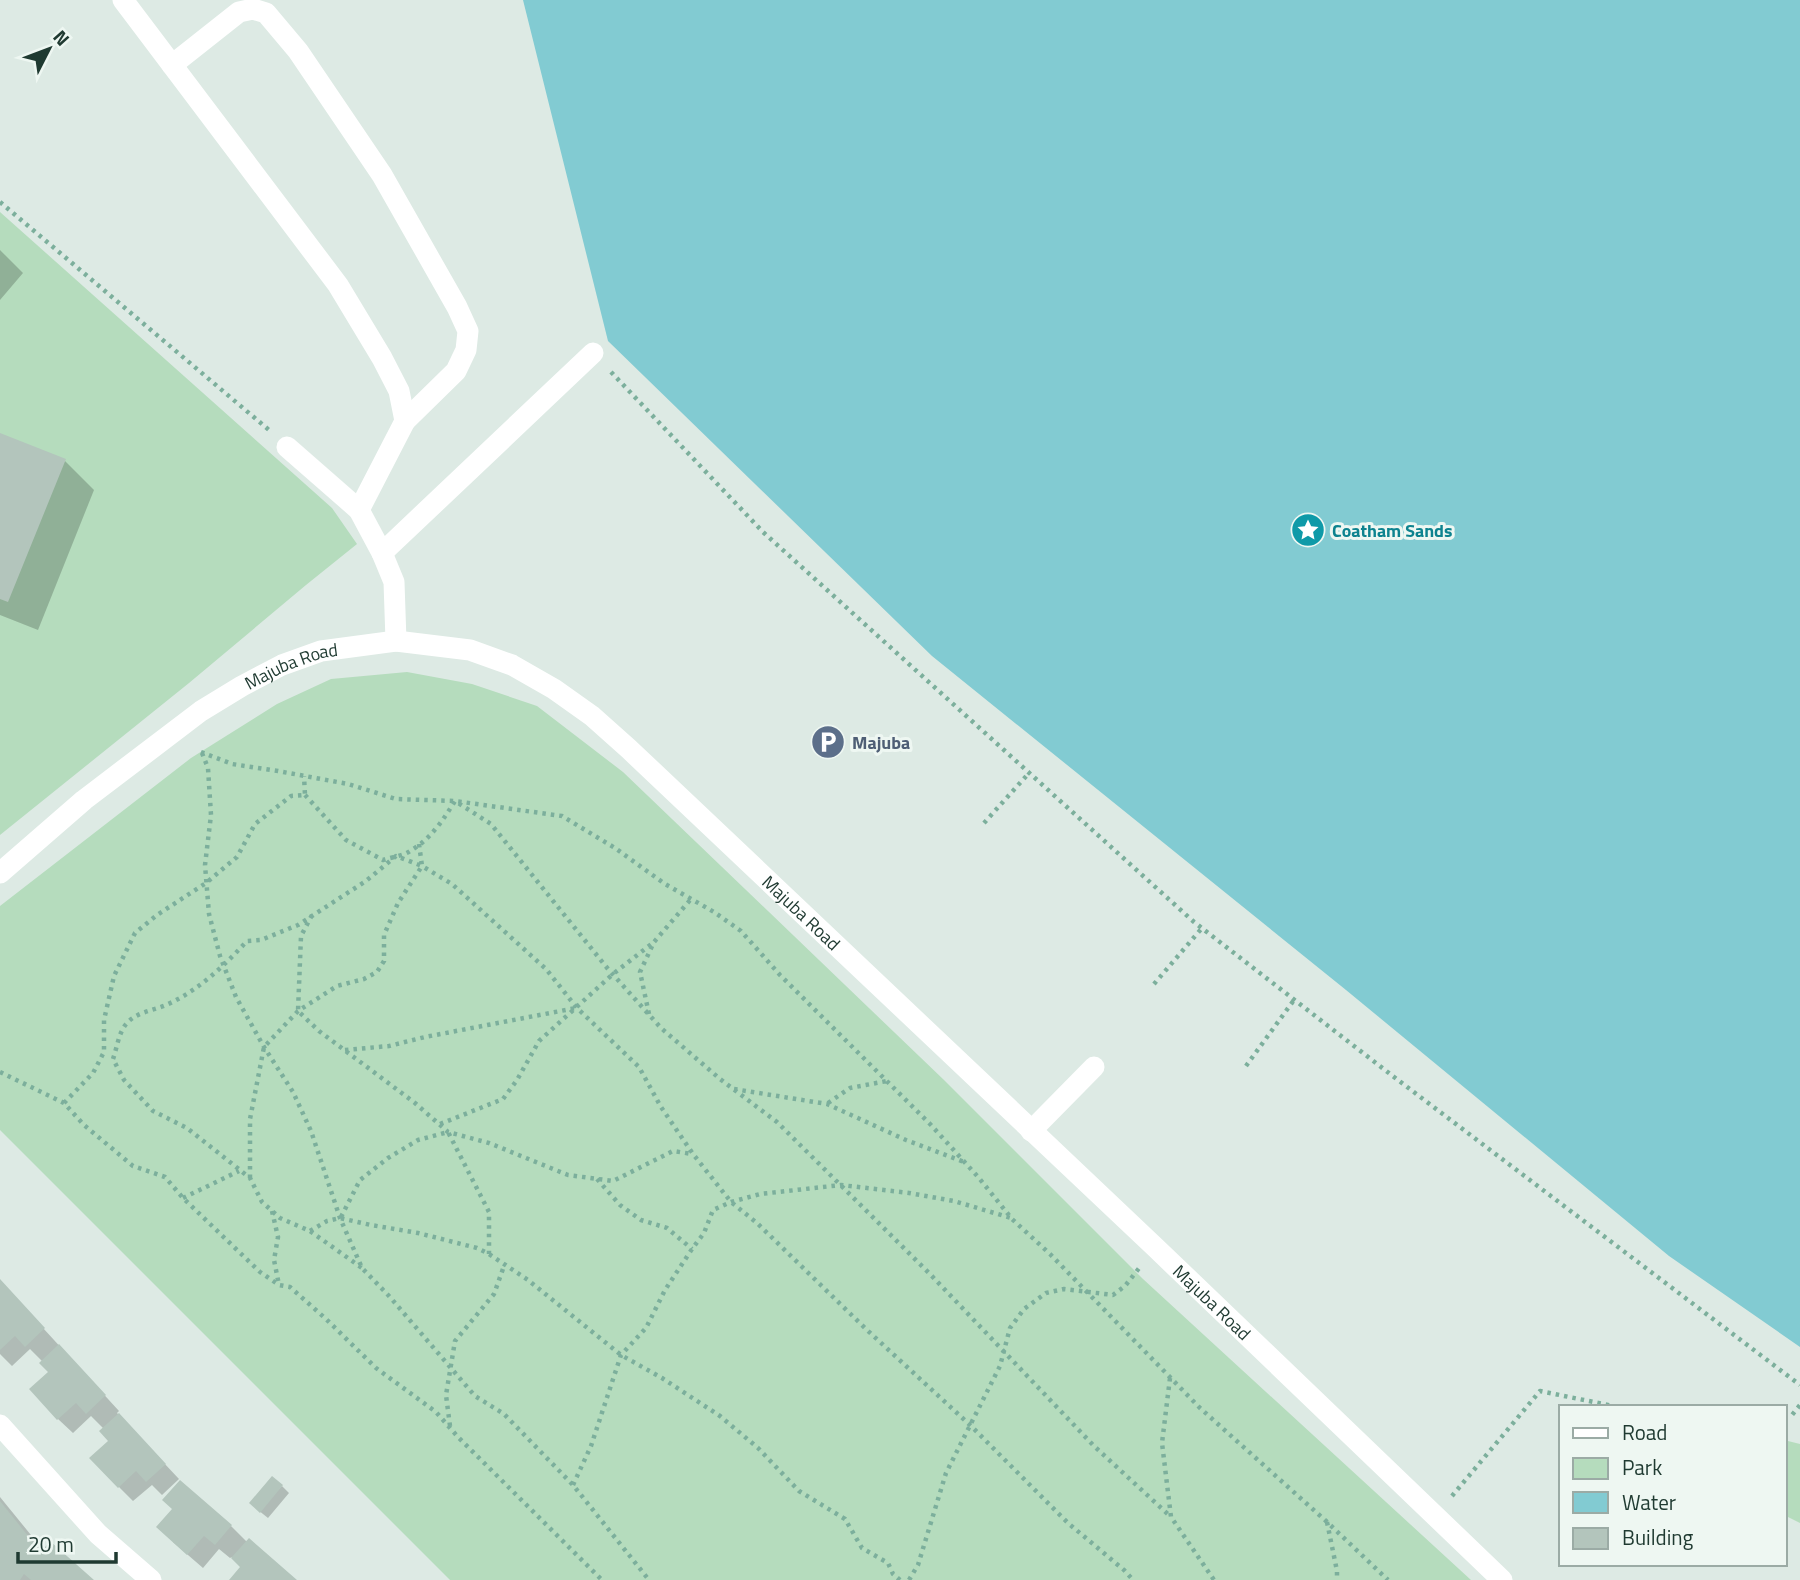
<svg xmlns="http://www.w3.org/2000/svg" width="1800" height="1580" font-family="'Titillium Web',sans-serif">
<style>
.green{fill:#b5dcbd}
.water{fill:#82cbd2}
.shadow{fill:#0003}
.building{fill:#b3c5bc}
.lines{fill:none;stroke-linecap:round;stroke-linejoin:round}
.path{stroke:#7caf9c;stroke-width:4.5;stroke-dasharray:3.5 5;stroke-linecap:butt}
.minor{stroke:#fff;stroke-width:21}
.labels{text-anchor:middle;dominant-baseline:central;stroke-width:6;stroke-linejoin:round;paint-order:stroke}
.culture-label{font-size:18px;font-weight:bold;fill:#0d838f;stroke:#eef7f2;text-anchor:start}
.street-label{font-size:18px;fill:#1f3a31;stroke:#eef7f2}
.service-label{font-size:18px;font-weight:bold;fill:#4e5e75;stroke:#eef7f2;text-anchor:start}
</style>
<rect width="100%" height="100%" fill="#ddeae4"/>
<path class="green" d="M0 212 332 508 357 544 306 585 189 683 0 835Z
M407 672 472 684 537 706 623 772 944 1080 1143 1279 1471 1580H450L0 1130V906L191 758 277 704 331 679Z
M1784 1440 1800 1444V1523L1784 1515Z"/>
<path class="water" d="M523 0H1800V1347L1669 1256 1346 990 932 656 608 341Z"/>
<path class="shadow" d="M0 250 23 273 0 300Z
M0 434 65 461 94 490 38 630 0 615Z
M0 1281 119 1411 117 1413 179 1479 162 1495 152 1485 133 1501 119 1487 110 1441 104 1429 91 1416 73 1433 58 1419 50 1372 43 1362 30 1349 12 1366 0 1354Z
M282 1486 289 1493 268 1518 258 1510Z
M0 1497 44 1551 92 1580H0Z
M231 1526 247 1542 294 1580H231L242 1567 232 1557 230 1558 219 1549 203 1568 173 1542Z"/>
<path class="building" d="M0 433 66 459 8 602 0 599Z
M0 1279 45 1328 25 1347 15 1336 0 1350Z
M59 1344 106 1395 86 1414 76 1403 57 1420 29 1389 48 1372 39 1363Z
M119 1413 166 1464 146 1482 136 1471 118 1488 89 1458 108 1441 99 1431Z
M272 1476 283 1485 260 1513 249 1503Z
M180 1480 232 1525 215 1545 204 1536 187 1555 156 1527 172 1509 162 1500Z
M0 1501 41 1552 50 1541 94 1580H31L24 1574 20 1580H0Z
M249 1538 297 1580H229L240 1567 231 1558Z"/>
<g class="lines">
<path class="path" d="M0 202 269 430
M611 372 763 532 1194 922 1394 1077 1800 1385
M201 752 232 764 278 771 348 784 396 799 455 801 562 816 615 848 665 884 714 912 741 931 780 975 931 1125 979 1178 1012 1219 1050 1254 1200 1408 1326 1521 1388 1580
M202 753 208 768 211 815 205 865 209 914 220 956 236 997 264 1047 293 1092 311 1131 340 1218 362 1268 389 1296 475 1396 504 1414 573 1485 649 1580
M305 795 346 840 383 860C392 857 403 856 410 851 431 839 443 820 455 801L491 824 608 969 661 1028 720 1079 777 1122 929 1273 1094 1446 1171 1517
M984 823 1029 773
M419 844 422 866 452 884 546 969 577 1008 639 1067 661 1107 693 1154 731 1202 757 1223 867 1330 970 1425 1068 1523 1124 1570 1133 1580
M312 915 301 936 298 1011 319 1031 415 1103 448 1132 489 1143 568 1175 613 1181 673 1151 692 1154
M1154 984 1202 928
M649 1014 640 972 654 942 691 899
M345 1050 389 1046 425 1037 576 1008
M1246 1066 1294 1000
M0 1072 64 1103 84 1125 133 1166 165 1177 183 1198 260 1272 279 1285 290 1287 326 1319 376 1368 436 1412 458 1437 602 1580
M734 1089 827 1104 906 1140 964 1162
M64 1103 93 1073 104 1052V1020L114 976 135 933 157 915 206 883 237 857 255 824 291 796 305 795 304 776
M828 1103 850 1088 887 1081
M440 1124 503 1099 517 1080 539 1041 613 974 654 942
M250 1178V1119L264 1047 298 1011 337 986 364 979 377 972 384 961V935L398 903 422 866 396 856 366 881 298 925 261 940 247 941C224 966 198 991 166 1005 152 1011 137 1012 127 1023 119 1031 117 1048 113 1059L124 1080 153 1111 187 1128 250 1178 262 1202 280 1218 310 1231 362 1268
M597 1179 620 1205 641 1220 667 1228 692 1249
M183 1198 239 1171
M272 1211 278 1237 274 1260 279 1285
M341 1217 360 1180 388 1158 418 1140 448 1132 489 1212V1254
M310 1231 327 1221 340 1218 371 1225 418 1233 477 1248 489 1254 528 1280 621 1355 662 1378 720 1416 758 1448 799 1491 845 1519 862 1548 888 1563 893 1574 900 1580
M1170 1378 1162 1443 1171 1517 1214 1580
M1784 1415H1792L1800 1405
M450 1426 446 1395 455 1341 494 1294 504 1266
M573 1485 591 1446 621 1355 646 1328 665 1290 692 1249 704 1233 713 1210 731 1202 760 1194 841 1185 909 1193 954 1201 1011 1218
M1452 1496 1540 1391 1618 1407
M1327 1522 1337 1571V1580
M909 1580 918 1565 946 1473 1000 1366 1010 1328 1024 1309 1046 1293 1064 1289 1113 1295 1125 1286 1140 1267"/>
<g class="minor">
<path d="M123 0 338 285 382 358 399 391 405 421 359 510"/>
<path d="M172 65 239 12 253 9 266 13 298 51 382 175 457 307 468 331 466 350 456 371 405 421"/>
<path d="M287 447 359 510 382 553 394 582 396 641"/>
<path d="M382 553 593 353"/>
<path id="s1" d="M0 873 84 800 201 711 242 686 282 665 321 651 396 641 470 650 512 665 554 689 592 716 629 749 1156 1248 1502 1580"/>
<path d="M1031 1131 1094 1067"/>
<path d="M0 1425 98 1534 151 1580"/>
</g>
</g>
<defs>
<g id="sight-disc" transform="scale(1.75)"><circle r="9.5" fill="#0f9aa8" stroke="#eef7f2"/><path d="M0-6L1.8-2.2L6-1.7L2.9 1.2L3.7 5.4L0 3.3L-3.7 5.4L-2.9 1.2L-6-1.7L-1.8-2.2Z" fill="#fff"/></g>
<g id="parking-disc" transform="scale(1.75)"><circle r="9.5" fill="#5c6f8a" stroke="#eef7f2"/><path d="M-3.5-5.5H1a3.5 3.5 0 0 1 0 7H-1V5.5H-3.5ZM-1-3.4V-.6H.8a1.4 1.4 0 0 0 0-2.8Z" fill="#fff"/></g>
</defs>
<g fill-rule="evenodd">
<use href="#sight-disc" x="1308" y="530"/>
<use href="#parking-disc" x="828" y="742"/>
</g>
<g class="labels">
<g class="culture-label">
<text x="1332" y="530">Coatham Sands</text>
</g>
<g class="street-label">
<text stroke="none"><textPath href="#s1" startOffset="360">Majuba Road</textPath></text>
<text stroke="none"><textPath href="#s1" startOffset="970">Majuba Road</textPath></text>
<text stroke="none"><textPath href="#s1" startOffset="1536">Majuba Road</textPath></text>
</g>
<g class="service-label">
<text x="852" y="742">Majuba</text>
</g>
</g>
<rect x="1559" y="1405" width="228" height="161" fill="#eef7f2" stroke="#9baba5" stroke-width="2"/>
<rect x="1573" y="1428" width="35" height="10" fill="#ffffff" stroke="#9baba5" stroke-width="2"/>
<text x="1622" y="1440" font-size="21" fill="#1f3a31">Road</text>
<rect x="1573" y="1458" width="35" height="21" fill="#b5dcbd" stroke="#9baba5" stroke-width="2"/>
<text x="1622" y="1475" font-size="21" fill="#1f3a31">Park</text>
<rect x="1573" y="1492" width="35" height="21" fill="#82cbd2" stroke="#9baba5" stroke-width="2"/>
<text x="1622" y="1510" font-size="21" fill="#1f3a31">Water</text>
<rect x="1573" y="1528" width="35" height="21" fill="#b3c5bc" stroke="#9baba5" stroke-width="2"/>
<text x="1622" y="1545" font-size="21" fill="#1f3a31">Building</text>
<g transform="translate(49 49) rotate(48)" stroke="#eef7f2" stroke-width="5" paint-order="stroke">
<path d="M0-5L12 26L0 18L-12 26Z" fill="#1f3a31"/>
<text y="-10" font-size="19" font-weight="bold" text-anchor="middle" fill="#1f3a31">N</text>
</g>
<path d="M18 1552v10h98v-10" fill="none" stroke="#1f3a31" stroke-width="3.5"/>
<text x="28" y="1552" font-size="21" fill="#1f3a31" stroke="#eef7f2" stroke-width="5" paint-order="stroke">20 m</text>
</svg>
